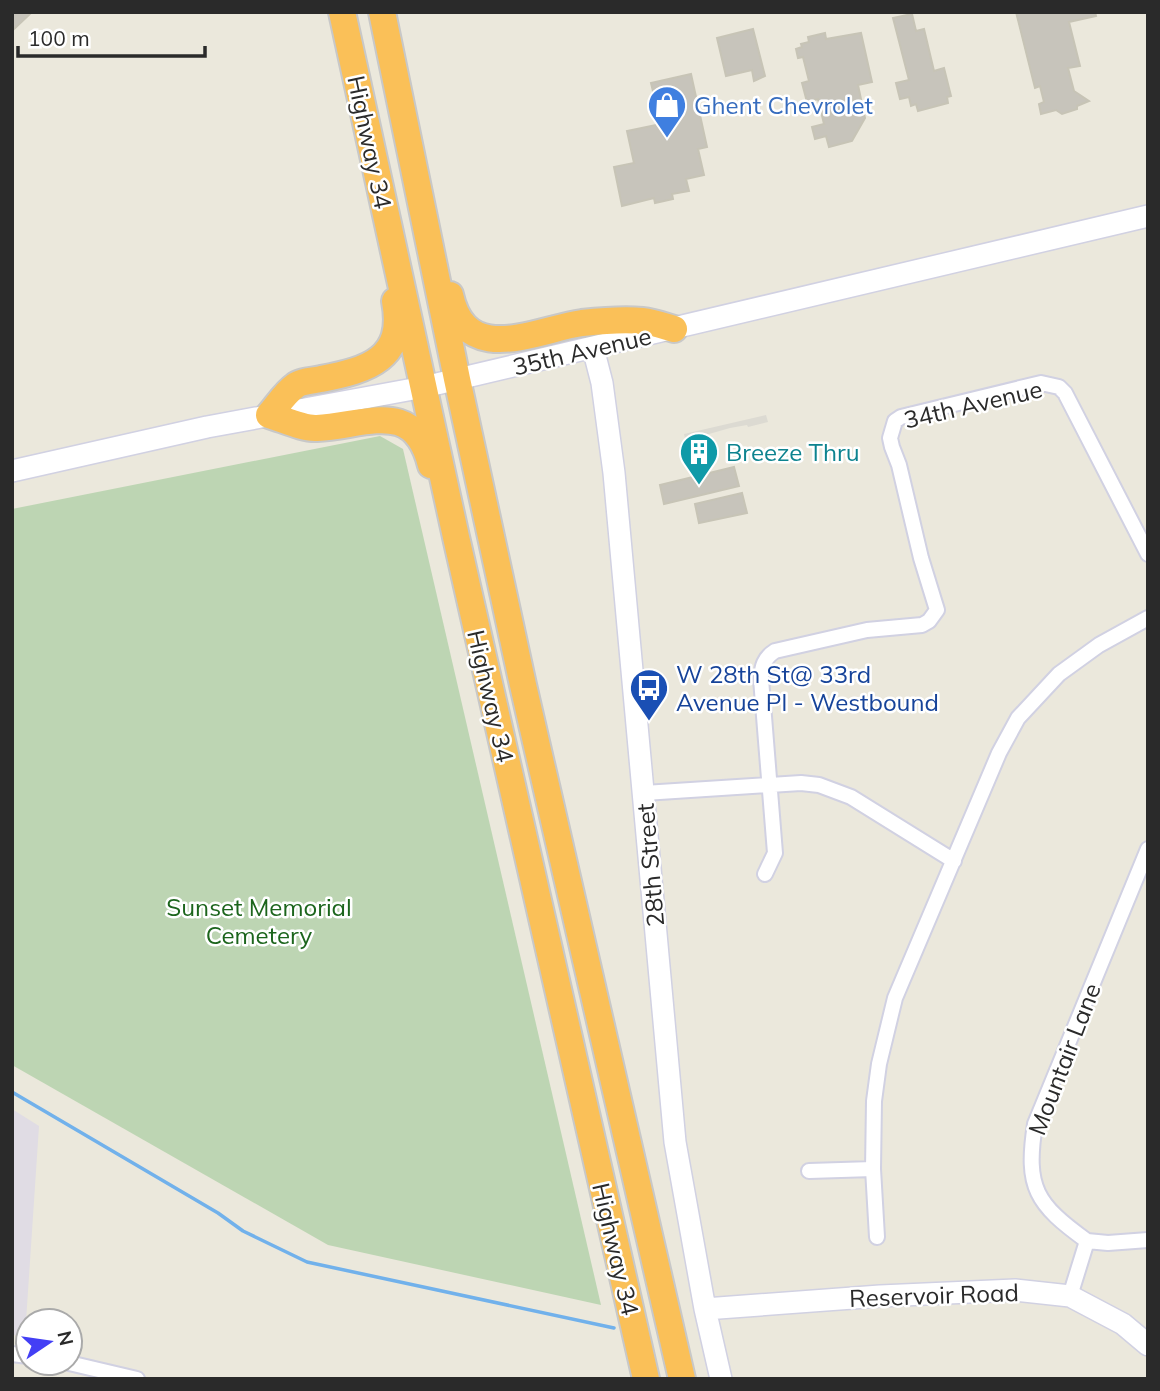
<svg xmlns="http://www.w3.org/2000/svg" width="1160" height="1391" font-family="Mulish,sans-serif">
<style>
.industrial{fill:#e0dce4}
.cemetery{fill:#bdd5b3}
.plaza{fill:#dcdad2}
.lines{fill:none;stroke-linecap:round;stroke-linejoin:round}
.stream{stroke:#71b1eb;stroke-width:3.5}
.building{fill:#c7c4bb;stroke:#c7c4b6;stroke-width:2}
.street-casing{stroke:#d1d1e2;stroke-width:18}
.secondary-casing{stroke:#d1d1e2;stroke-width:24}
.highway-casing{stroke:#c8c8c8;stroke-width:30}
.street{stroke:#fff;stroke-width:14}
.secondary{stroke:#fff;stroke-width:21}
.highway{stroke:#fac058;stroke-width:26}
.labels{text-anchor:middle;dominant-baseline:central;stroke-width:5;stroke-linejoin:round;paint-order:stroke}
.shop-label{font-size:24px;fill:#366cbe;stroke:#fff;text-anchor:start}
.street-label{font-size:24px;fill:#2a2a2a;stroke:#fff}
.culture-label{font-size:24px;fill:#0d838f;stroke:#fff;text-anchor:start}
.transit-label{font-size:24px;fill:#164399;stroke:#fff;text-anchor:start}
.park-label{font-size:24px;fill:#1c651c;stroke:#fff}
</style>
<rect width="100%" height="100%" fill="#ebe8dc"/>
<path class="industrial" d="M12 1109 39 1126 25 1336 12 1335Z"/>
<path class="cemetery" d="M380 436 403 449 601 1305 328 1245 12 1065V509Z"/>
<path class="plaza" d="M766 415 768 422 748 427 747 425 730 428 695 438V440L690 441 696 464 691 465 684 434Z"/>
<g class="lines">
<path class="stream" d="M12 1092 218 1213 243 1231 307 1262 614 1328"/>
</g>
<path class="building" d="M12 12H32L12 31Z
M1016 12H1095L1096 16 1069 22 1080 66 1068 68 1074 91 1089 101 1077 106V109L1062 114 1056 110 1041 114 1039 104 1044 102 1040 86 1035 88Z
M912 14 916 31 924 29 934 71 944 68 951 96 947 97 948 103 918 111 916 104 911 106 909 97 900 99 896 83 909 80 893 18Z
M753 29 765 76 754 81 752 70 726 76 717 38Z
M825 33 826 39 861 33 872 82 858 85 865 118 852 141 829 147 826 136 815 139 812 127 824 124 818 99 807 102 802 83 809 81 803 57 798 58 796 49 802 47 801 44 809 42 808 37Z
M691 74 707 147 698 149 704 175 686 179 689 191 672 194 673 199 655 203 654 198 622 206 614 167 634 163 627 131 661 124 651 83Z
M734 467 739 486 664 504 660 485Z
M742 493 747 513 699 523 695 504Z"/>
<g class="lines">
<g class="street-casing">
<path id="street" d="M644 793 801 783 819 785 851 797 954 861
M765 874 775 853 761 679C762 666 764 658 775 651L867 630 922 625 929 621 937 610 921 558 899 465 892 447 890 438 895 421 901 417 1041 383 1059 387 1065 393 1148 554
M809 1171 873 1169
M877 1237 873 1169 874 1101 879 1064 895 998 999 753 1018 718 1059 674 1099 645 1148 618
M1087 1241 1108 1243 1148 1240
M1070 1296 1087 1241C1036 1204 1025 1188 1035 1124L1148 849
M12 1354 28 1356
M69 1363 137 1379"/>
</g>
<g class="secondary-casing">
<path id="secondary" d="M593 348 602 383 614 473 675 1142 705 1309 721 1379
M12 471 207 427 424 387 1148 216
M705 1309 880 1296 1015 1290 1070 1296 1123 1324 1148 1345"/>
</g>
<g class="highway-casing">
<path id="highway" d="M342 12 456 537 646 1379
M382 12 457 379 523 685 682 1379
M450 295C466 368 535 330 582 323 601 321 624 319 642 321 653 322 664 326 674 329
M395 301C406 359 368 370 321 379 313 381 301 381 295 386 285 393 277 406 269 415 283 419 303 429 317 428 365 426 414 397 431 465"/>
</g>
<use href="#street" class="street"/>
<use href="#secondary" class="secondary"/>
<use href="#highway" class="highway"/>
</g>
<defs>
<g id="shop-pin" transform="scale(2.0125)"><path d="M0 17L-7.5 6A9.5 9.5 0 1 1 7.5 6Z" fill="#3f7fe0" stroke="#fff"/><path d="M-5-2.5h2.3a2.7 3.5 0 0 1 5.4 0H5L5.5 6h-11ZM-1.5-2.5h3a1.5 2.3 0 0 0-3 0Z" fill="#fff"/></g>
<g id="building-pin" transform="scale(2.0125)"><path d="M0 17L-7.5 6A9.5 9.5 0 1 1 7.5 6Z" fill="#0f9aa8" stroke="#fff"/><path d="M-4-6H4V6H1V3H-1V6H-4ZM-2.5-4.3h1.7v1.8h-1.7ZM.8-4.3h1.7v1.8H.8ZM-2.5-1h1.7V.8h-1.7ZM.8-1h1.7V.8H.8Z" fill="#fff"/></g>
<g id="bus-pin" transform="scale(2.0125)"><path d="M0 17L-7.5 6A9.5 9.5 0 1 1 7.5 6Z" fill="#1a4fb4" stroke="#fff"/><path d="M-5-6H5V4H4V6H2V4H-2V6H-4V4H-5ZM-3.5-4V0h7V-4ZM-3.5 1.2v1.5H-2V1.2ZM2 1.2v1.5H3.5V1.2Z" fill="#fff"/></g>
</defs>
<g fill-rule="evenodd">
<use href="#shop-pin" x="667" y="105"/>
<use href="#building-pin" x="699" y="452"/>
<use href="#bus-pin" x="649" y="688"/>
</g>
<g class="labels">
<g class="shop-label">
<text x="694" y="105">Ghent Chevrolet</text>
</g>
<g class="street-label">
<text transform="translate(370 142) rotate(78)">Highway 34</text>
<text transform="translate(582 351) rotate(-13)">35th Avenue</text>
<text transform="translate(973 404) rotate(-13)">34th Avenue</text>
<text transform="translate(491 696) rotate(77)">Highway 34</text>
<text transform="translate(650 865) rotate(-95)">28th Street</text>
<text transform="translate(1064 1059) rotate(-69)">Mountair Lane</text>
<text transform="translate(616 1249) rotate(77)">Highway 34</text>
<text transform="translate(934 1295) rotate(-2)">Reservoir Road</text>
</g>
<g class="culture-label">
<text x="726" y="452">Breeze Thru</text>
</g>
<g class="transit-label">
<text x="676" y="674">W 28th St@ 33rd<tspan x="676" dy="28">Avenue Pl - Westbound</tspan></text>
</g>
<g class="park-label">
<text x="259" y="907">Sunset Memorial<tspan x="259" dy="28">Cemetery</tspan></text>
</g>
</g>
<rect width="1160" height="1391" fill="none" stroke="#2a2a2a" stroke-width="28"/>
<g transform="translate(49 1342) rotate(77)"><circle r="33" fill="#ffffff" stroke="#aaaaaa" stroke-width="2"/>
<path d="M0-5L12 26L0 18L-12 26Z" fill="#433ff5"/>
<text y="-10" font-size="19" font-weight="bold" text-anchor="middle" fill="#2a2a2a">N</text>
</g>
<path d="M18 46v10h187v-10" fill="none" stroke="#2a2a2a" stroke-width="3.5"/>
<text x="28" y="46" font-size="21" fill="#2a2a2a" stroke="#ffffff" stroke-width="5" paint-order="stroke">100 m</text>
</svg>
